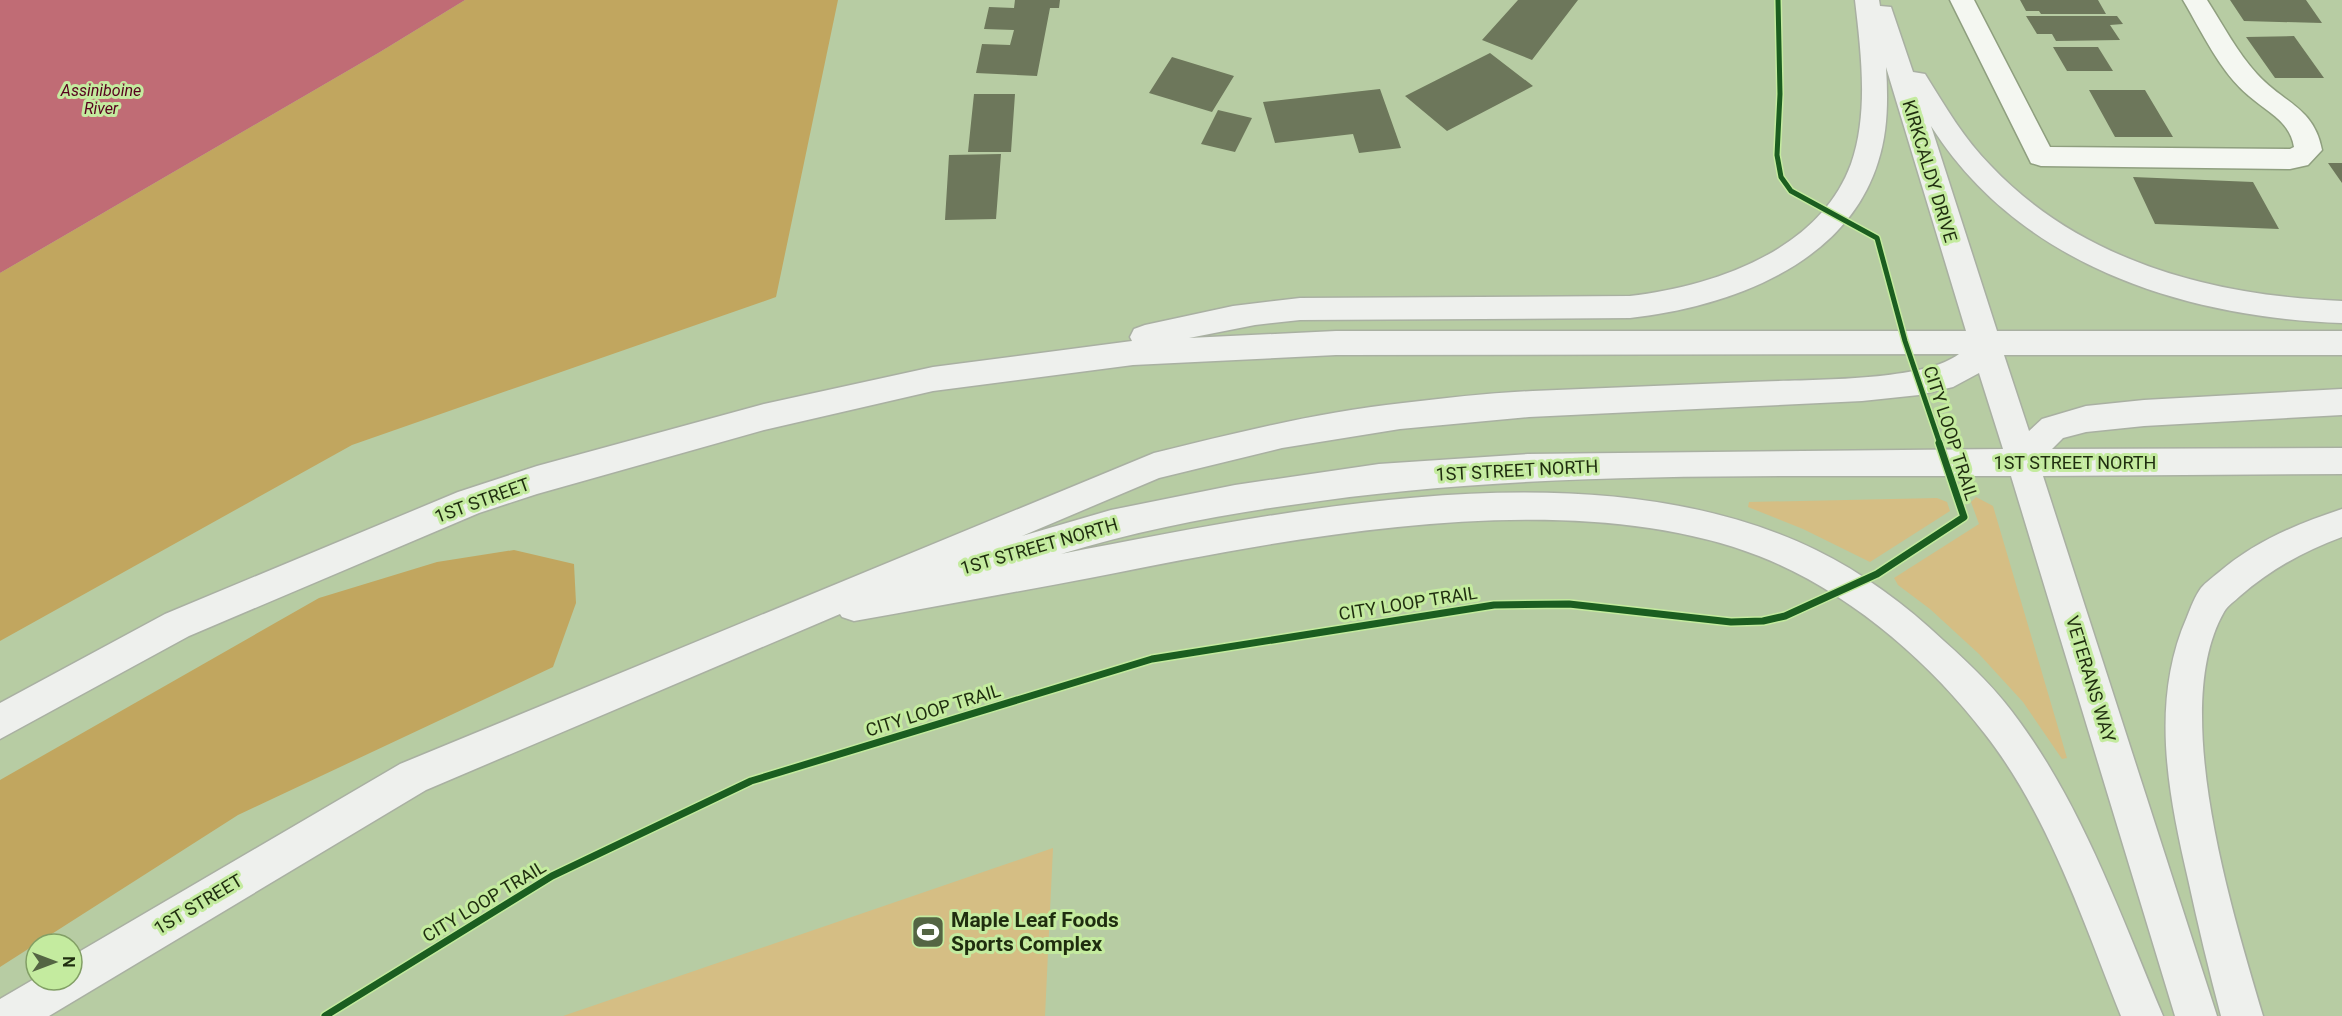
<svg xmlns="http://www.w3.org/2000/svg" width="2342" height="1016" font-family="Roboto,sans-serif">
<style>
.green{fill:#d5be84}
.forest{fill:#c1a65f}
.water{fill:#c06c75}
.building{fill:#6d775b}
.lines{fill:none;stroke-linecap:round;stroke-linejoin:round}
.minor-casing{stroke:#8f9f7f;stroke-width:3}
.major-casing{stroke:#a9b0a2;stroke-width:3}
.minor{fill:#f4f7f1;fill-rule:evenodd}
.major{fill:#eef0ed;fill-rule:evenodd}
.cycleway-far1-casing{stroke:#c4eb9f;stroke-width:8}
.cycleway-casing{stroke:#c4eb9f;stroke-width:10}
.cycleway-far1{stroke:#1b5e20;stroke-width:5}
.cycleway{stroke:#1b5e20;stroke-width:7}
.labels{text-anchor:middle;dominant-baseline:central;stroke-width:6;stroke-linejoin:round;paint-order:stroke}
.far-water-label{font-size:16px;font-style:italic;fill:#56001d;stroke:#c4eb9f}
.street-label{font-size:18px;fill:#1f2d0f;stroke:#c4eb9f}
.near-poi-label{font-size:21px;font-weight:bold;fill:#1f2d0f;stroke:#c4eb9f;text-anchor:start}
</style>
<rect width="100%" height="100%" fill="#b7cca3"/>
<path class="green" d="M1976 497 1993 506 2067 758 2062 759 2023 702 1979 654 1930 609 1898 585 1894 578 1979 524 1971 502Z
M1937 498 1947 502 1950 511 1870 562 1803 529 1748 507 1749 502Z
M1053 848 1045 1016H563Z"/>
<path class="forest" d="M465 0H838L776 297 352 445 0 641V273L380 52Z
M514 550 574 564 576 603 553 667 238 815 0 967V780L319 598 437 562Z"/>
<path class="water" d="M0 0H465L380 52 0 273Z"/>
<path class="building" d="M1015 0H1060L1059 8H1050L1037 76 976 73 982 44 1010 45 1014 30 984 29 989 7 1014 8Z
M1518 0H1578L1532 60 1482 40Z
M2020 0H2098L2106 14H2041L2039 11H2026Z
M2230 0H2306L2322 23 2244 21Z
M2026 16H2117L2123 24 2110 25 2120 40 2056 41 2052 34H2037Z
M2294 36 2324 78H2275L2246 37Z
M2053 47H2098L2113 71H2067Z
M1490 53 1533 86 1447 131 1405 96Z
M1172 57 1234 76 1212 112 1149 93Z
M1380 89 1401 148 1359 153 1353 134 1275 143 1263 102Z
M2089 90H2145L2173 137H2115Z
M974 94H1015L1011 152H968Z
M1218 110 1252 118 1235 152 1201 144Z
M1001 154 996 219 945 220 949 155Z
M2328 163H2342V183Z
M2133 177 2253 182 2279 229 2155 224Z"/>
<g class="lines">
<g class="minor-casing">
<path id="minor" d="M1950 0H1974L2050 147 2290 149 2294 147C2290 121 2267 112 2249 96 2220 72 2202 32 2183 0H2207C2223 25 2237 52 2257 74 2283 103 2314 107 2322 150L2308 165 2290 169 2041 166 2031 163Z"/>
</g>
<g class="major-casing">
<path id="major" d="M1855 0H1879L1880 6 1891 7 1913 72 1925 74C1945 106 1964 139 1991 166 2082 262 2214 296 2342 301V323C2184 317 2020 266 1931 126L1997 331H2342V355H2004L2029 431 2042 419 2086 406 2144 400 2342 389V415L2144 426 2086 432 2063 438 2052 449 2342 448V474L2043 476 2217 1016H2175L2011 476C1771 477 1529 469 1291 505 1213 516 1136 531 1061 554 1291 510 1596 443 1816 550 1863 573 1906 605 1944 641 1971 665 1998 691 2019 721 2083 808 2121 916 2163 1016H2121C2083 921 2049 816 1985 734 1928 660 1848 591 1759 556 1568 482 1291 538 1095 577 1015 592 934 607 854 621L842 617 840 614 426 790 49 1016H0V999L36 978V980H72V956L400 764 1154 453C1236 433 1318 412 1403 403 1446 398 1490 393 1533 391 1606 388 1678 385 1751 382 1801 379 1921 383 1959 354L1336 355 1133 365 933 391 764 430 537 494 479 513 189 636 0 739V703L165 614 458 492 537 466 764 404 933 367 1132 341 1130 337 1134 329 1145 325 1233 306 1300 298 1630 296C1714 286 1819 251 1851 164 1869 113 1861 52 1855 0ZM1886 67 1966 331H1336L1189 338 1255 325 1300 320 1630 318C1727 307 1846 266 1878 162 1888 132 1888 99 1886 67ZM1979 373 2003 449 1528 454 1379 464 1235 485 1111 510 1022 536 1159 478 1282 448 1400 429 1529 417 1862 401 1919 395 1953 387Z
M2342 509V537C2304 551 2271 569 2240 596 2235 601 2228 605 2224 612 2168 709 2233 914 2263 1016H2221C2209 971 2198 925 2188 879 2168 793 2150 701 2187 617 2191 607 2195 596 2201 588 2206 582 2212 578 2218 573 2255 541 2297 524 2342 509Z"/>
</g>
<use href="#minor" class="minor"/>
<use href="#major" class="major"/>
<g class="cycleway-far1-casing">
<path id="cycleway-far1" d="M1778 0 1780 94 1777 155 1781 177 1791 191 1877 238 1905 341 1940 444"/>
</g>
<g class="cycleway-casing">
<path id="cycleway" d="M325 1016 552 876 751 781 1152 659 1494 605 1569 604 1731 622 1763 621 1785 616 1877 574 1964 517 1939 443"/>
</g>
<use href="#cycleway-far1" class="cycleway-far1"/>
<use href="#cycleway" class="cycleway"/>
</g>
<defs>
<g id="stadium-square" transform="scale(1.725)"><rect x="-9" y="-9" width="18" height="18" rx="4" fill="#546543" stroke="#c4eb9f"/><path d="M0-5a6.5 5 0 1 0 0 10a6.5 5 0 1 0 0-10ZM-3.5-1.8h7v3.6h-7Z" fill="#fff"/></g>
</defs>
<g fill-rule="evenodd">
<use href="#stadium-square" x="928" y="932"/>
</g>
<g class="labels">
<g class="far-water-label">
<text x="101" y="90">Assiniboine<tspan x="101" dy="18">River</tspan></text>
</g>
<g class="street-label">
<text transform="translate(1930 171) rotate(73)">KIRKCALDY DRIVE</text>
<text transform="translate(1951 433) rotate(72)">CITY LOOP TRAIL</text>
<text x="2075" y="462">1ST STREET NORTH</text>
<text transform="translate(1517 470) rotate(-3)">1ST STREET NORTH</text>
<text transform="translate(482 500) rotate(-20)">1ST STREET</text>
<text transform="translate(1039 546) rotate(-16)">1ST STREET NORTH</text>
<text transform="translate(1408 603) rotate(-9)">CITY LOOP TRAIL</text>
<text transform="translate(2091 679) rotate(73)">VETERANS WAY</text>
<text transform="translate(933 710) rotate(-17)">CITY LOOP TRAIL</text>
<text transform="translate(484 901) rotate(-31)">CITY LOOP TRAIL</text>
<text transform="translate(198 904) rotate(-31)">1ST STREET</text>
</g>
<g class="near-poi-label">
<text x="951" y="920">Maple Leaf Foods<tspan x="951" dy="24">Sports Complex</tspan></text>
</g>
</g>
<g transform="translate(54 962) rotate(90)"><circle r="28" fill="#c4eb9f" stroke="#829f65" stroke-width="1.5"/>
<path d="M0-4.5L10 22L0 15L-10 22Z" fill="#546543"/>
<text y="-9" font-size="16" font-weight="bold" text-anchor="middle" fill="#1f2d0f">N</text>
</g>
</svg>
